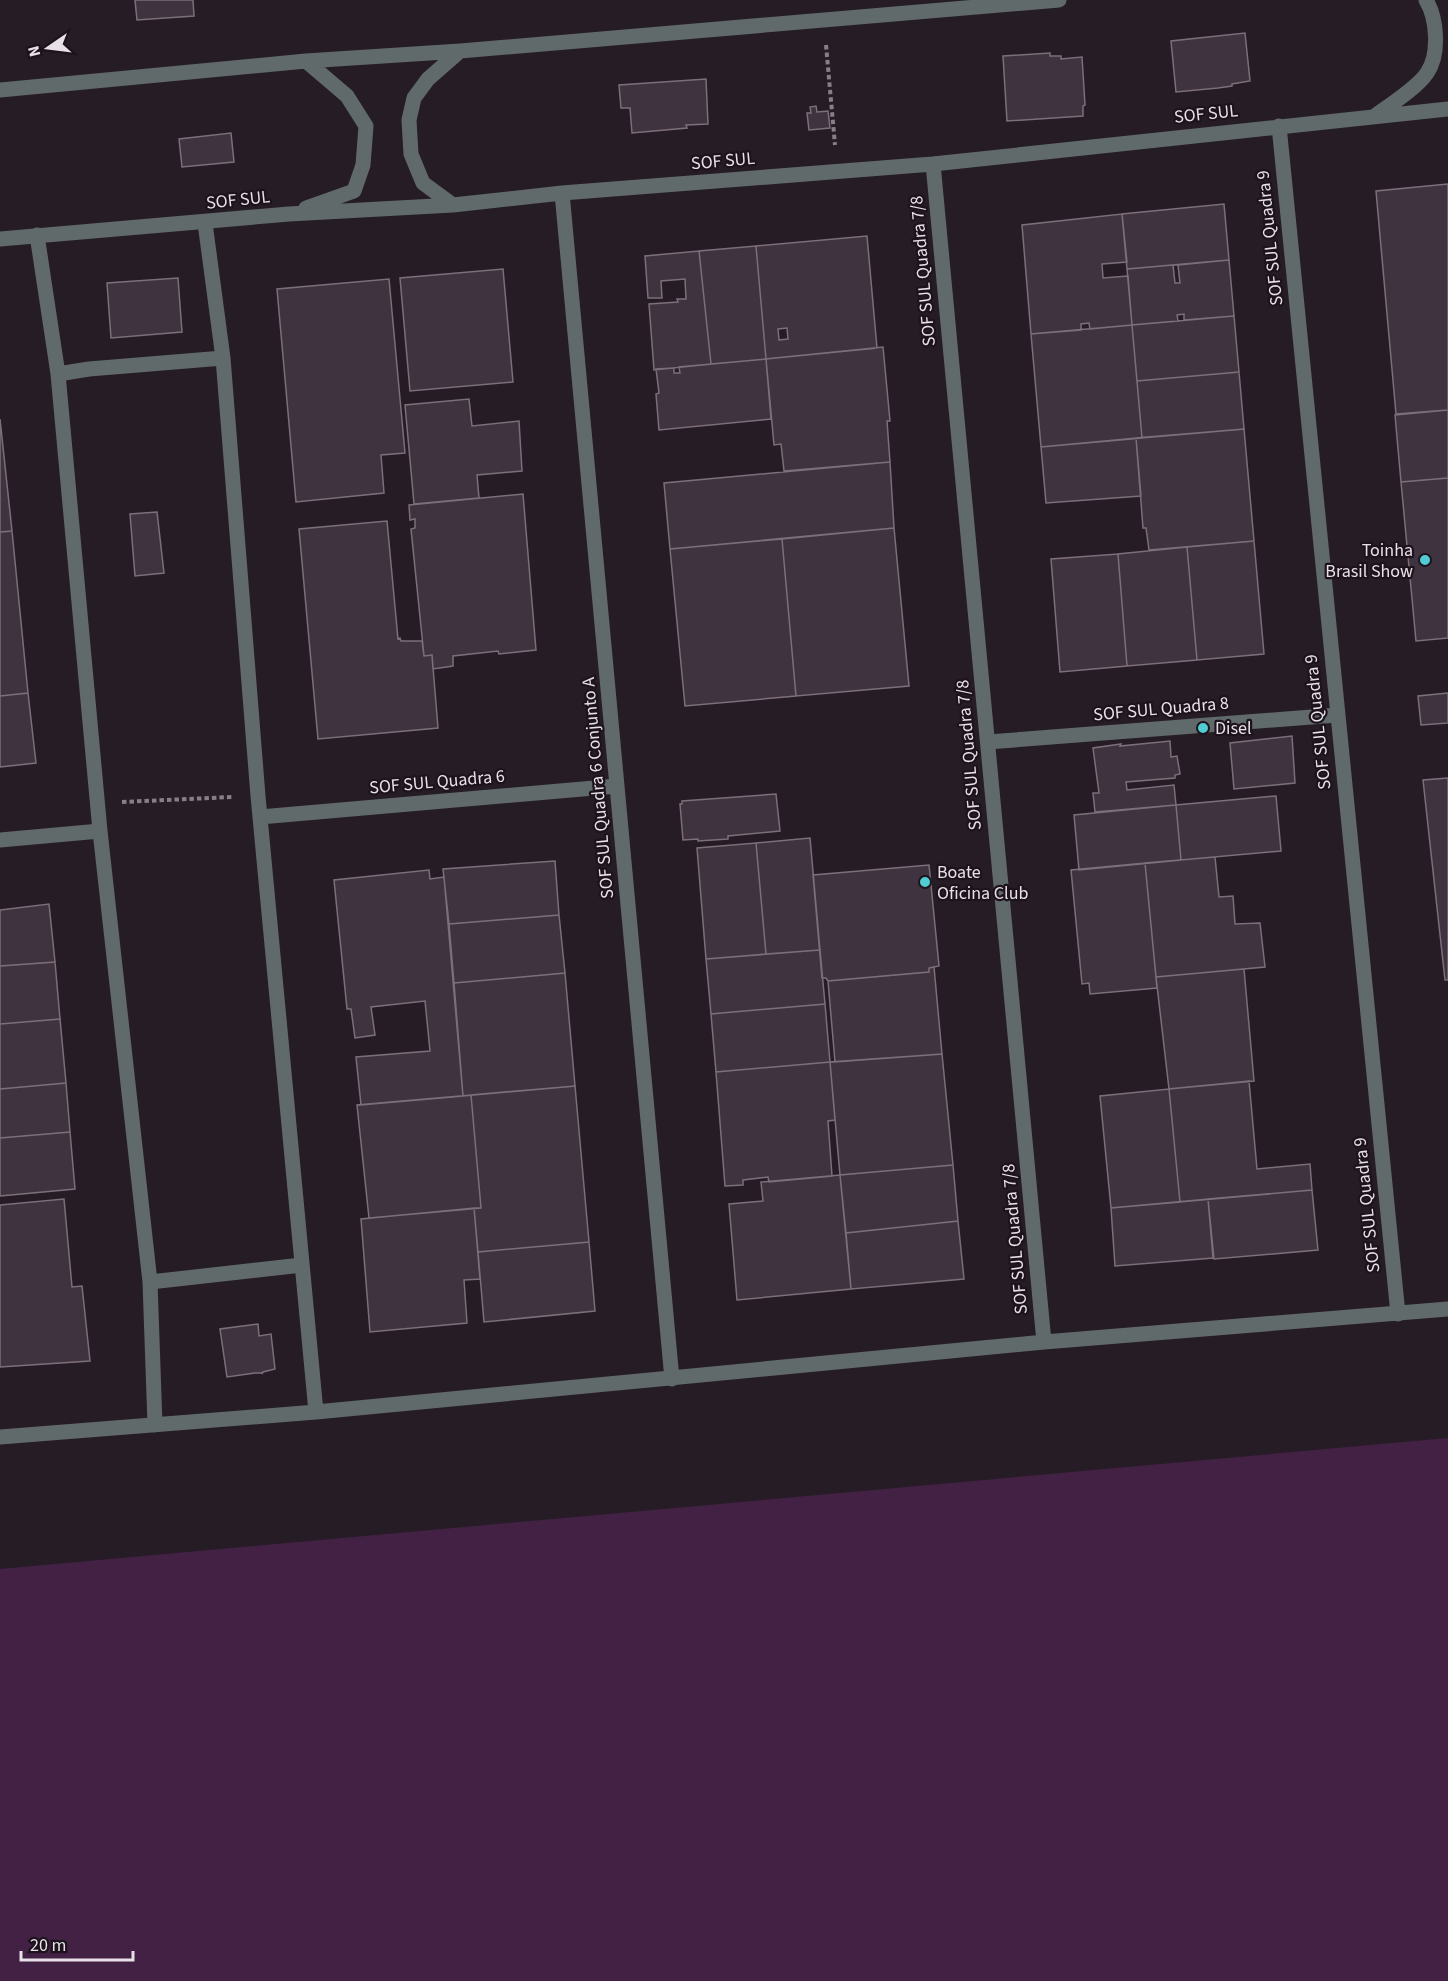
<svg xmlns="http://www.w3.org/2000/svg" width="1448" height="1981" font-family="'Source Sans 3',sans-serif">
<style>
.green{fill:#432144}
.building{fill:#3e333e;stroke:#7c6f7b;stroke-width:1.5;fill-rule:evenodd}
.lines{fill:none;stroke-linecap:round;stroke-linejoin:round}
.path{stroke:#877e86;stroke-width:4;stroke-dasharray:4.5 3;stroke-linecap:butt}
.minor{stroke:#616a6a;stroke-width:15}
.poi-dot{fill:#51ccd2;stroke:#1c131c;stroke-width:2}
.labels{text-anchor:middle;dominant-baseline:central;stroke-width:4.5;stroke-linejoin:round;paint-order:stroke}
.street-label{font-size:18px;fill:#e8e0e7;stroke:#1c131c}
.poi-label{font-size:18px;fill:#e8e0e7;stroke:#1c131c;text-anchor:start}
</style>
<rect width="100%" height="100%" fill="#261c26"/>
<path class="green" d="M1448 1438V1981H0V1569Z"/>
<path class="building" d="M135 0H193L194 16 137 20Z
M1245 33 1250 81 1232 84V86L1218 88 1176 92 1171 41Z
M1050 53V56H1061V59L1082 57 1085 105 1083 106V116L1007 121 1003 56Z
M706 79 708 124 686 125 687 128 632 133 630 108H621L619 85Z
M816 106 817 112 828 111 830 128 809 130 807 113H811L810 107Z
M231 133 234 162 182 167 179 139Z
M1448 184V410L1396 414 1376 191Z
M1224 204 1229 260 1127 269 1122 214Z
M1122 214 1127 262 1102 264 1103 278 1128 276 1132 325 1090 329 1089 323 1081 324V330L1031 334 1022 225Z
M867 236 877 348 766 359 756 246ZM787 328 788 339 779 340 778 329Z
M756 246 766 359 711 364 699 251Z
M699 251 711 364 654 370 649 304 678 302 677 299H686L685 279 661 281 662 298H648L645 256Z
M1229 260 1234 316 1184 320V314L1177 315 1178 321 1132 325 1127 269 1173 265 1175 283H1180L1178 265Z
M503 269 513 382 410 391 400 278Z
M178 278 182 332 111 338 107 283Z
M389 279 405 453 381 455 384 493 296 502 277 289Z
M1234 316 1239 372 1137 381 1132 325Z
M1132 325 1142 438 1041 447 1031 334Z
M883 347 890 421H887L890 462 784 471 781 444 774 445 766 359Z
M766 359 771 419 659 430 656 394 659 393 656 369 674 368V373H680L679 367Z
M1239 372 1244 429 1142 438 1137 381Z
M469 399 472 426 519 421 522 471 477 475 479 498 414 504 405 405Z
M1448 410V478L1401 482 1395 415Z
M0 419 12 531 0 532Z
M1244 429 1254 541 1149 550 1146 528H1143L1136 438Z
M1136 438 1141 496 1046 503 1041 447Z
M890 462 894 528 670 549 664 483Z
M1448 478V638L1416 641 1401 482Z
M523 494 536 650 499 654 498 651 453 656V666L433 669 432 655 424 656 411 529 415 528V519L410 520 409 505Z
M157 512 164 573 135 576 130 514Z
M387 521 398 639 400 638 401 641H422L424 656 432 655 438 728 318 739 299 529Z
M894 528 909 686 796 696 782 539Z
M12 531 28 693 0 696V532Z
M782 539 796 696 685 706 670 549Z
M1254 541 1264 654 1197 660 1187 547Z
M1187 547 1197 660 1127 666 1118 554Z
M1118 554 1127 666 1060 672 1051 559Z
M28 693 36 763 0 767V696Z
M1448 693V723L1421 725 1418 696Z
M1292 736 1295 783 1234 789 1230 743Z
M1170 741 1171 757 1177 756 1180 774 1175 775V778L1126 782 1127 790 1174 785 1176 805 1095 812 1093 793H1099L1093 748 1121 744 1120 746Z
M1448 778V980H1445L1423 780Z
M776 794 780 831 728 836V839L698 841V839L683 840 680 804H682V801Z
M1276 796 1281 851 1181 860 1176 805Z
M1176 805 1181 860 1079 870 1074 815Z
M810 838 820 950 766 954 756 843Z
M756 843 766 954 706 959 697 848Z
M1215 857 1219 897 1233 896 1235 924 1260 923 1265 967 1156 977 1145 863Z
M555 861 559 915 449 924 443 869Z
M1145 863 1157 988 1090 994 1089 983 1082 984 1071 870Z
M929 865 939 966 929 968V972L828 981 826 978H822L813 875Z
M429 870 430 879 444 877 463 1096 361 1105 356 1057 430 1051 425 1001 371 1007 375 1035 355 1038 351 1009H347L334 880Z
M49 904 55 962 0 966V910Z
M559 915 565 973 454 983 449 924Z
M820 950 825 1004 711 1014 706 959Z
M55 962 60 1019 0 1024V966Z
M934 967 942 1054 835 1062 828 981 929 972V968Z
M1244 969 1254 1081 1169 1089 1156 977Z
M565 973 575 1086 463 1096 454 983Z
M825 1004 830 1062 716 1072 711 1014Z
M60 1019 66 1083 0 1089V1024Z
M942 1054 953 1165 840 1175 830 1062Z
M830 1062 835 1120 828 1121 832 1176 769 1182 768 1177 743 1180V1185L725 1186 716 1072Z
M1249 1081 1257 1169 1310 1164 1312 1190 1180 1202 1169 1089Z
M66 1083 70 1132 0 1138V1089Z
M575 1086 589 1242 478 1252 474 1208H481L471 1095Z
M1169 1089 1180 1202 1111 1208 1100 1096Z
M471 1095 481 1208 369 1218 357 1105Z
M70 1132 75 1189 0 1196V1138Z
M953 1165 958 1221 846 1233 840 1175Z
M840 1175 851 1289 737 1300 729 1204 763 1201 761 1182Z
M1312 1190 1318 1250 1214 1259 1208 1199Z
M64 1199 72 1287 82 1286 90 1361 0 1367V1205Z
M1208 1199 1213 1258 1115 1266 1111 1208Z
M474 1208 480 1279 464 1280 467 1323 370 1332 361 1219Z
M958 1221 964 1279 851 1289 846 1233Z
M589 1242 595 1311 484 1322 478 1252Z
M258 1324 259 1336 271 1334 275 1369 263 1372 262 1374V1373H255L227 1377 220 1329Z"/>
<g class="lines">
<path class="path" d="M826 45 835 145
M122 802 232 797"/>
<path class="minor" d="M0 90 306 61 460 51 1059 0
M1376 115C1390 105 1418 87 1427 73 1440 54 1437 18 1426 0
M1279 126 1398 1314
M933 164 1044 1342
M562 193 672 1379
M453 205 423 183 411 154 409 120 414 98 428 79 460 51
M306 208 354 191 363 165 366 126 347 96 306 61
M205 223 223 358 258 796 316 1412
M37 235 58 374 100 831 150 1282 155 1425
M0 239 289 214 453 205 562 193 933 164 1448 109
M58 374 89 369 223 358
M988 742 1337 715
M260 817 617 786
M0 840 100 831
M150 1282 302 1265
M0 1437 316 1412 1044 1342 1448 1309"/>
</g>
<g class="poi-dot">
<circle cx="1425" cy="560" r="6"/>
<circle cx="1203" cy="728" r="6"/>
<circle cx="925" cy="882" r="6"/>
</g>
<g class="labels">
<g class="street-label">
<text transform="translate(1206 114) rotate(-6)">SOF SUL</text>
<text transform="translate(723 161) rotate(-5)">SOF SUL</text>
<text transform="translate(238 200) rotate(-6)">SOF SUL</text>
<text transform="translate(1270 238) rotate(-96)">SOF SUL Quadra 9</text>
<text transform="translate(923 271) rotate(-95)">SOF SUL Quadra 7/8</text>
<text transform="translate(1161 709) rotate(-5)">SOF SUL Quadra 8</text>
<text transform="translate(1318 722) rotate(-96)">SOF SUL Quadra 9</text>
<text transform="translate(969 755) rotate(-95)">SOF SUL Quadra 7/8</text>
<text transform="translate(437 782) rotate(-5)">SOF SUL Quadra 6</text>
<text transform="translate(598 788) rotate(-95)">SOF SUL Quadra 6 Conjunto A</text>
<text transform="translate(1367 1205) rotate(-96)">SOF SUL Quadra 9</text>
<text transform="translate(1015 1239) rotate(-95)">SOF SUL Quadra 7/8</text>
</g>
<g class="poi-label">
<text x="1413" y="550" text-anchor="end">Toinha<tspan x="1413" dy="21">Brasil Show</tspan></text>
<text x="1215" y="728">Disel</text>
<text x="937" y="872">Boate<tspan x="937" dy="21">Oficina Club</tspan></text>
</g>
</g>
<g transform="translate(48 48) rotate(256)" stroke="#1c131c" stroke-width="4.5" paint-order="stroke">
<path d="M0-4.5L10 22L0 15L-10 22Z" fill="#e8e0e7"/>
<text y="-9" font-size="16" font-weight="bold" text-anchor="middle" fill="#e8e0e7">N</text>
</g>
<path d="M21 1951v9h112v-9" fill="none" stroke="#e8e0e7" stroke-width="3"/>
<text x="30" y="1951" font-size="18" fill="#e8e0e7" stroke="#1c131c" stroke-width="4.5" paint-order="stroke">20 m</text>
</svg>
